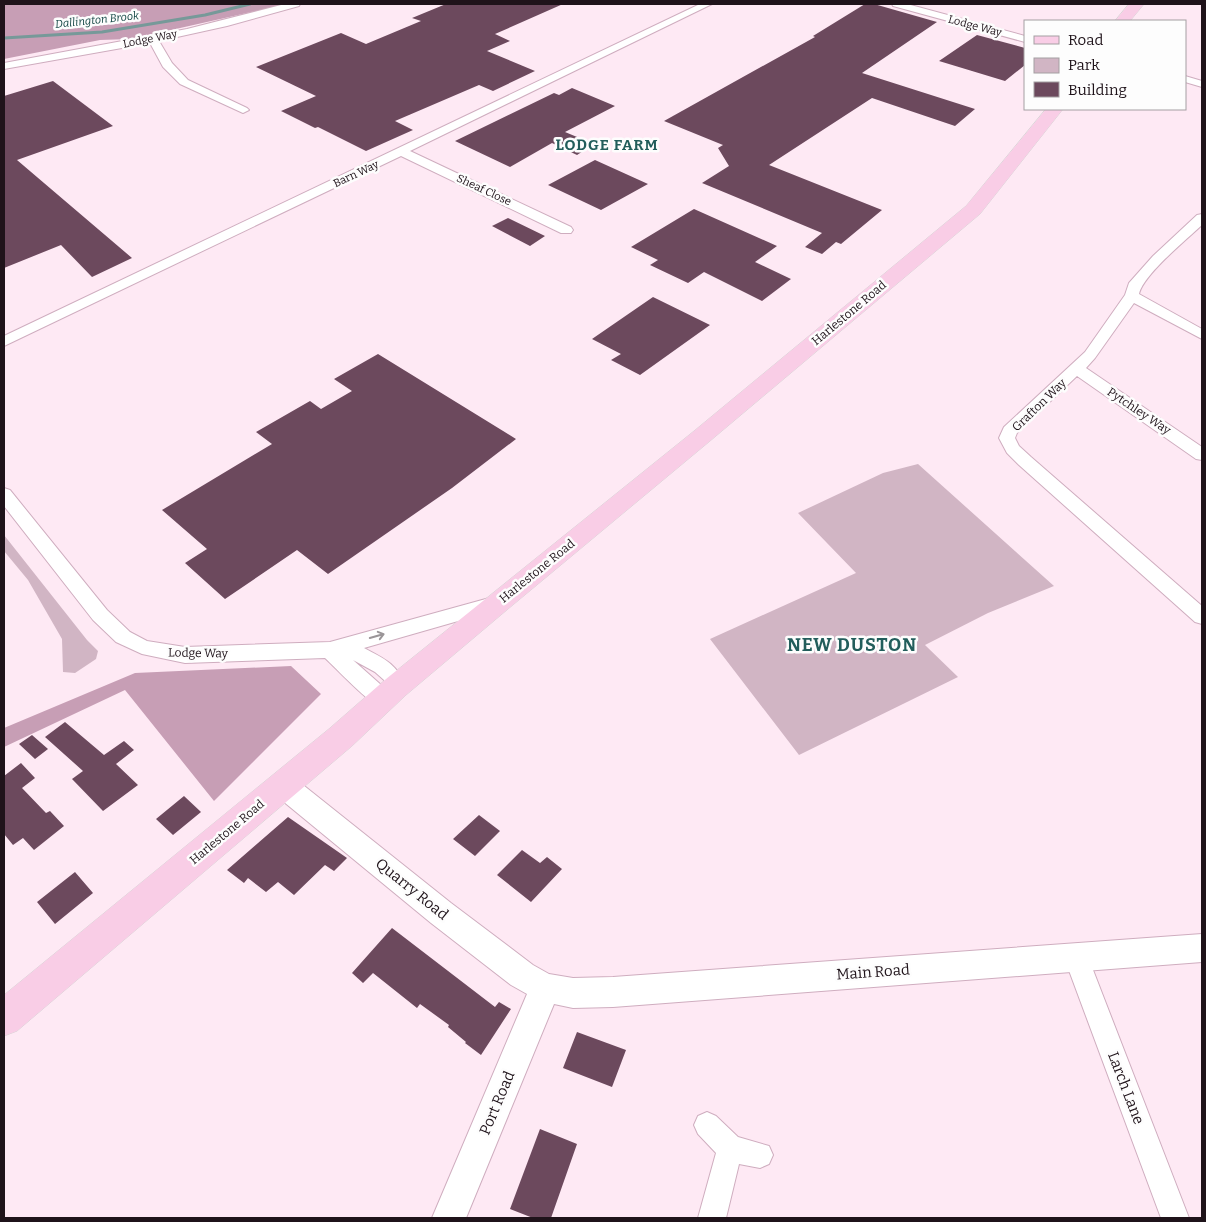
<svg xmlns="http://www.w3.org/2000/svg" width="1206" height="1222" font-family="Bitter,serif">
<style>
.green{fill:#d1b5c4}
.forest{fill:#c79eb5}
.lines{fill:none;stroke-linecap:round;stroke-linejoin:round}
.stream{stroke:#769999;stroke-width:3}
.building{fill:#6c495d}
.minor-casing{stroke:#cfadbf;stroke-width:2}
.tertiary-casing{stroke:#cfadbf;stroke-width:2}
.primary-casing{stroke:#d7d5d6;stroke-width:1}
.minor{fill:#fff;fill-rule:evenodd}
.tertiary{fill:#fff;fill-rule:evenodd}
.primary{fill:#f9cde6;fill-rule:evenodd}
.oneway{stroke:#9a9598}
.labels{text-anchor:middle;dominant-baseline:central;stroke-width:5;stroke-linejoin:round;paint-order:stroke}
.far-water-label{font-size:11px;font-style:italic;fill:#093e3c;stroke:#fdfdfd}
.far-street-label{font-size:11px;fill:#1f131a;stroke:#fdfdfd}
.street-label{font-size:12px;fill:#1f131a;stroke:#fdfdfd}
.far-district-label{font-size:15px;font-weight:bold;letter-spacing:1px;fill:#225d5b;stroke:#fdfdfd}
.near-street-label{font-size:15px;fill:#1f131a;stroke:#fdfdfd}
.district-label{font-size:18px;font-weight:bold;letter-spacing:1px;fill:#225d5b;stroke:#fdfdfd}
</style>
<rect width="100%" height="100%" fill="#fee9f4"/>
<path class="green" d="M918 464 1054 586 988 613 925 645 958 677 799 755 710 639 856 573 798 513 883 473Z
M4 535 87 640 98 651 96 659 75 673 63 672 62 639 28 580 4 551Z"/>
<path class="forest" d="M4 4H287L131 39 100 40 4 59Z
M291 666 321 694 214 801 125 690 4 747V728L135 673Z"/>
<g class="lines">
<path class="stream" d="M4 38 102 32 205 15 250 4"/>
</g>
<path class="building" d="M446 4H563L495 34 510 41 487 51 535 71 493 91 479 85 395 121 413 130 366 151 318 127 315 128 281 111 316 96 256 67 341 33 366 44 421 21 412 18Z
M865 4H874L937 22 862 73 975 109 955 126 872 98 769 165 882 210 841 244 836 242 822 254 805 247 822 233 702 183 729 166 718 148 723 145 664 121 815 37 813 36Z
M977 35 1025 48V65L1005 81 939 61Z
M53 81 113 126 17 160 132 258 92 277 61 245 4 268V96Z
M572 88 615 106 565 132 594 144 577 155 552 143 510 167 455 141 554 93 559 95Z
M595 160 648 184 601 210 548 185Z
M694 209 777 246 755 262 791 279 762 301 704 272 688 283 650 265 658 260 631 247Z
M508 218 545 236 530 246 492 226Z
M653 297 710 325 640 375 611 360 621 354 592 339Z
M378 354 516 439 452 488 328 574 297 550 225 599 185 563 207 549 162 510 272 444 256 432 310 401 321 409 352 391 334 379Z
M65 722 104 755 124 741 134 750 116 764 138 785 103 811 72 779 83 771 45 737Z
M32 735 48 749 35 759 19 744Z
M21 763 35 778 22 788 46 813 50 811 64 826 34 850 23 838 13 845 4 834V776Z
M184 796 201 812 173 835 156 819Z
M479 815 500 831 475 856 453 839Z
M288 817 347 858 334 871 325 865 294 895 278 882 266 892 248 878 244 883 227 870Z
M522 850 540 863 547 857 562 869 531 902 497 875Z
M75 872 93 893 55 924 37 902Z
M392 928 495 1007 499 1002 511 1009 481 1055 465 1043 466 1042 448 1027 449 1025 420 1004 417 1008 373 973 363 983 352 973Z
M577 1032 626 1050 612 1087 563 1068Z
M540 1129 577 1144 551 1218H533L510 1209Z"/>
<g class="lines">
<g class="minor-casing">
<path id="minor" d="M285 4H300L299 6 227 26 159 41 172 63 188 80 247 108 249 110 243 113 180 84 163 67 150 43 4 69V63L187 29Z
M700 4H712L410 151 571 227 573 230 571 233H561L401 156 4 346V336Z
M892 4H907L1025 36V42L893 6Z
M1185 76 1202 81V87L1185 82Z
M1202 214V225C1186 240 1143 275 1139 294L1202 329V339L1134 303 1095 358 1086 368 1202 447V460L1196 459 1077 376 1017 433 1015 438 1019 446 1031 457 1202 606V624L1195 622 1019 465 1007 453 999 438 1004 427 1085 352 1125 295 1129 283 1153 256 1197 215Z
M4 488 10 490 107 610 130 632 147 641 185 647 330 642 493 597 500 599 502 604 500 609 364 648C385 659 397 664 406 687L403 693 396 695 389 693 393 699 390 705C389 705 384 707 382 707 371 706 335 667 325 658L185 663 142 654 116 642 93 620 4 506ZM353 660 375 672 384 680 389 692Z
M1076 946 1084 949 1088 957 1189 1218H1161L1064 957 1068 949Z
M707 1112 716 1116 738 1137 769 1146 773 1155 769 1164 760 1168 739 1164 726 1218H698L716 1153 698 1134 694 1125 698 1116Z"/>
</g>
<g class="tertiary-casing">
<path id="tertiary" d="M283 773 293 777 451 903 533 965 549 974 573 978 613 977 1202 934V962L613 1007 573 1008 554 1004 466 1218H432L527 994 511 985 431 923 273 793 270 785 273 777Z"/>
</g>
<g class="primary-casing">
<path id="primary" d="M1129 4H1144L1130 21H1115Z
M1046 109H1063L980 214 710 441 508 609 406 695 352 746 17 1031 4 1036V995L330 728 386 679 694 431 966 206Z"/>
</g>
<use href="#minor" class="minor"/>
<use href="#tertiary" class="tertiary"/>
<use href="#primary" class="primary"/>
</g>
<defs><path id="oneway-shaft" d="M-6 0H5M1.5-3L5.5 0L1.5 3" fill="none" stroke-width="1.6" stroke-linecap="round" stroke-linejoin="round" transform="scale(1.25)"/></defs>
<use class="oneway" href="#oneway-shaft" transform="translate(377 636) rotate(-16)"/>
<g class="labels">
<g class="far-water-label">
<text transform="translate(97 20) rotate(-6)">Dallington Brook</text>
</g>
<g class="far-street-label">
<text transform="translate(975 26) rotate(15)">Lodge Way</text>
<text transform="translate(150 39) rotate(-11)">Lodge Way</text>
<text transform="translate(356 174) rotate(-25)">Barn Way</text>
<text transform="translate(484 190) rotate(25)">Sheaf Close</text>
</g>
<g class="street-label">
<text transform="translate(849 313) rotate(-40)">Harlestone Road</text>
<text transform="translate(1039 405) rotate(-44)">Grafton Way</text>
<text transform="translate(1139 411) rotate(34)">Pytchley Way</text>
<text transform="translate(537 571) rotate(-39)">Harlestone Road</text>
<text transform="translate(198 653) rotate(1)">Lodge Way</text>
<text transform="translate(227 832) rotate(-40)">Harlestone Road</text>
</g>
<g class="far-district-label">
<text x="607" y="145">LODGE FARM</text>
</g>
<g class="near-street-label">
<text transform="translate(412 889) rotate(39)">Quarry Road</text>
<text transform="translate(873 972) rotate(-4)">Main Road</text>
<text transform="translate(1126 1088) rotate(69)">Larch Lane</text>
<text transform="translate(497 1103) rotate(-67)">Port Road</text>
</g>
<g class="district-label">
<text x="852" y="645">NEW DUSTON</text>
</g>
</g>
<rect width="1206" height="1222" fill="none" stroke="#1f131a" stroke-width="10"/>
<rect x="1024" y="20" width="162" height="90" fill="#fdfdfd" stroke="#a49fa2"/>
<rect x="1034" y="36" width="25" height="8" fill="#f9cde6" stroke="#a49fa2"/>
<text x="1068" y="45" font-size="15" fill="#1f131a">Road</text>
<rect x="1034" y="58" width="25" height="15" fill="#d1b5c4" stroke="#a49fa2"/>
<text x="1068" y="70" font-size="15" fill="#1f131a">Park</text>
<rect x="1034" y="82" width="25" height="15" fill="#6c495d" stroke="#a49fa2"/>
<text x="1068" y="95" font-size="15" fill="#1f131a">Building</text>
</svg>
